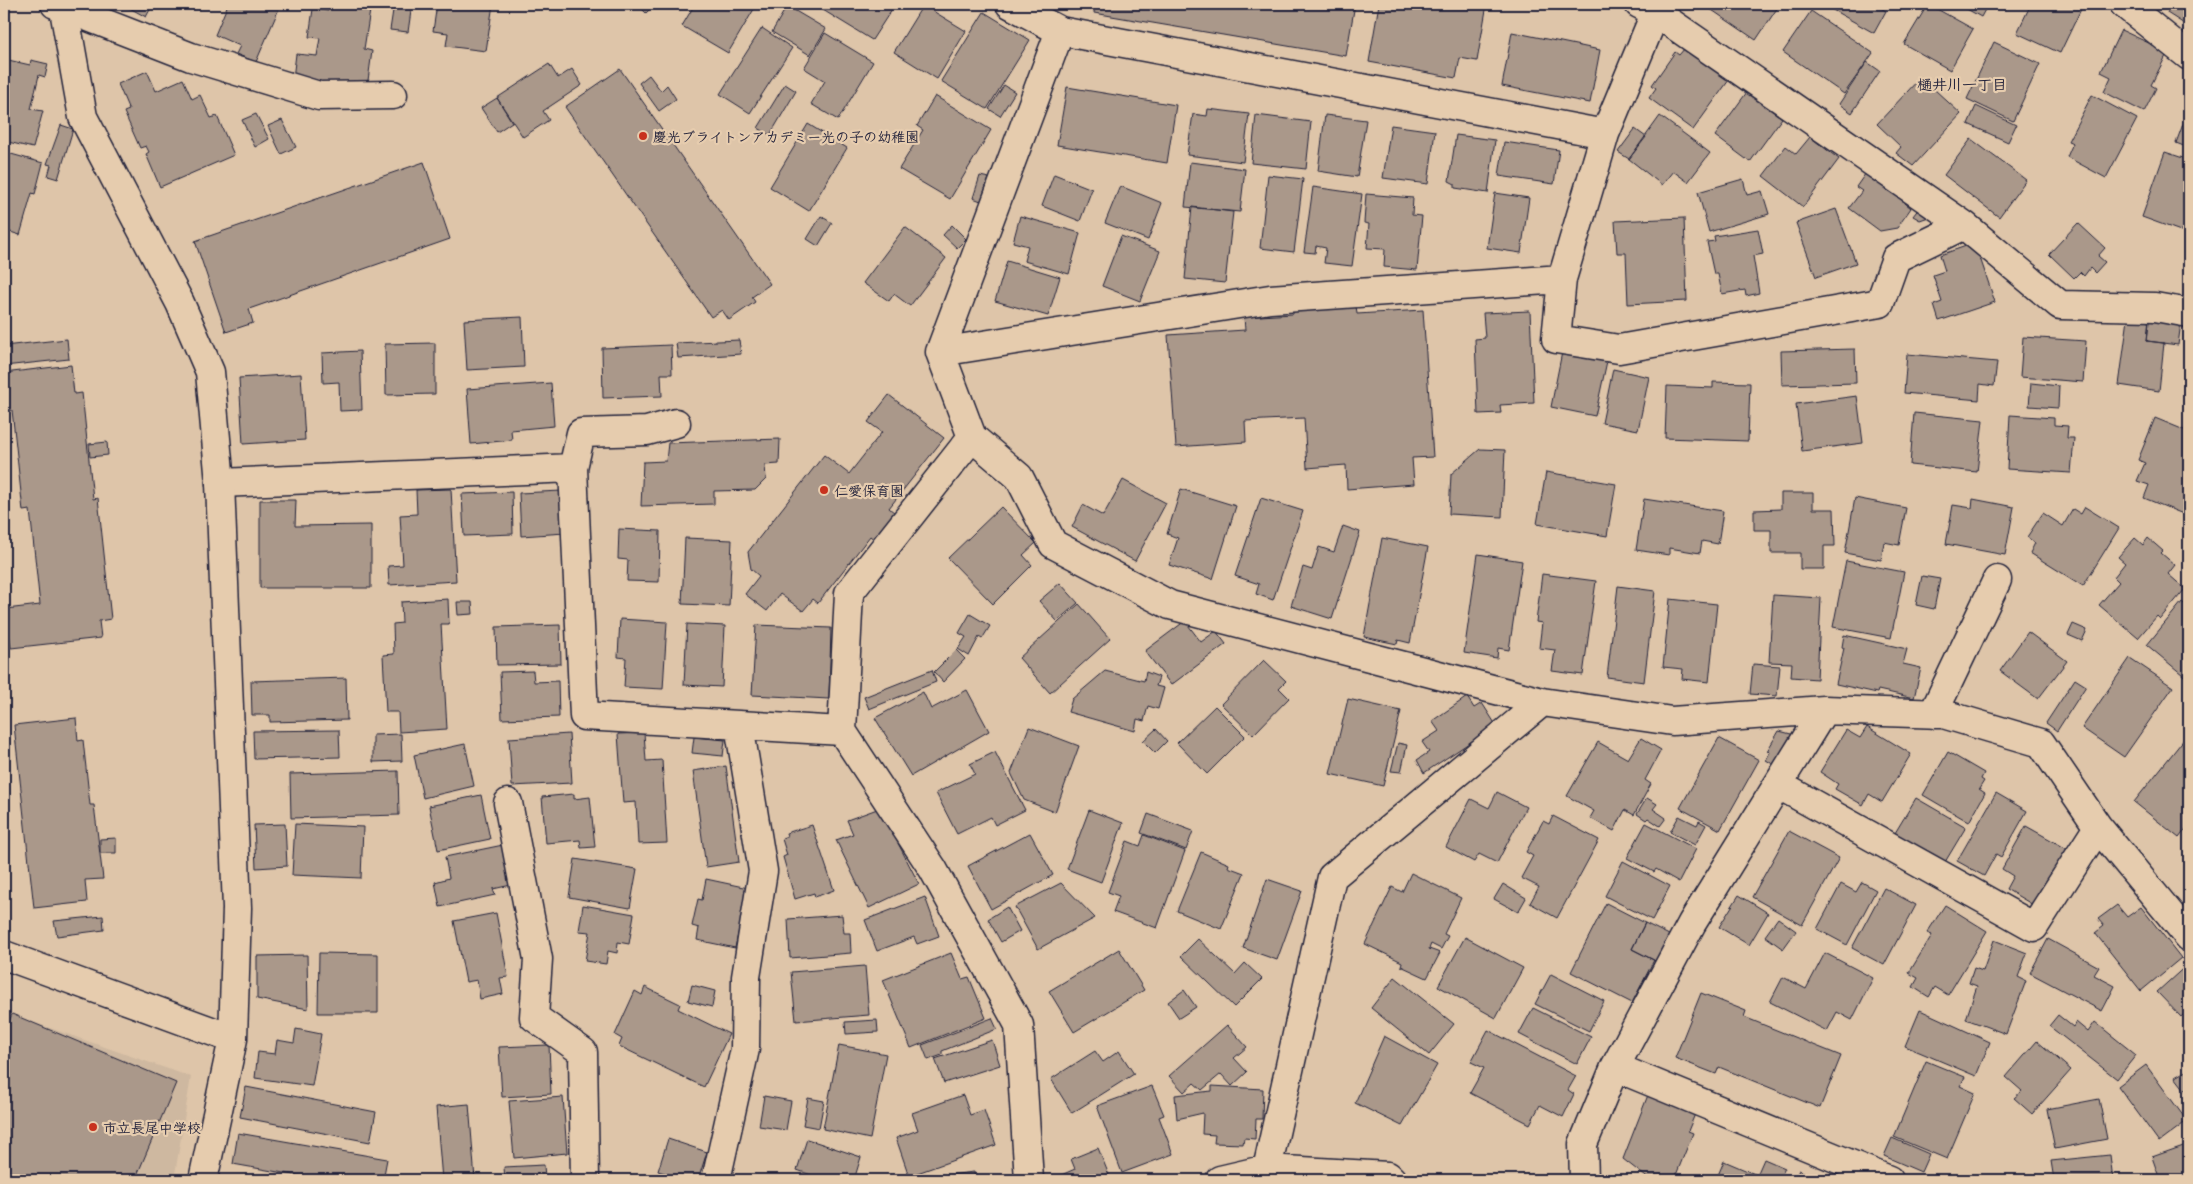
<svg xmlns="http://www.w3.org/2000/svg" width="2193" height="1184" font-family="'Playpen Sans','Klee One',sans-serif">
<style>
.built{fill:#ceb8a0}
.building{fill:#aa988a;stroke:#22223b}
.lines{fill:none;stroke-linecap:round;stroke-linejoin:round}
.street-casing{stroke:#22223b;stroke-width:31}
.secondary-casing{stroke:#22223b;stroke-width:31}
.street{stroke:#e6ccae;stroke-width:28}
.secondary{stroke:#e6ccae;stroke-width:28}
.poi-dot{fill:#c8321e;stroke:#e6ccae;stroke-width:2}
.labels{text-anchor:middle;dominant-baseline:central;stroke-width:4.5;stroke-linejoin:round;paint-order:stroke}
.poi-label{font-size:14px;font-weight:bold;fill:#22223b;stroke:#e6ccae;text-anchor:start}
.neighbourhood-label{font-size:15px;font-weight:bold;fill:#22223b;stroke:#e6ccae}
</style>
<rect width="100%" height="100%" fill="#dec5a9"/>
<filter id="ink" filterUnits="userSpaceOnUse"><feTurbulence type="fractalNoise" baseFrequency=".02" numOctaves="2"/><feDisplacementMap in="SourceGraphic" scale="10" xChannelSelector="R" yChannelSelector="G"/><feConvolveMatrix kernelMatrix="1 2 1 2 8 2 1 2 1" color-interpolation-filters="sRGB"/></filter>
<g filter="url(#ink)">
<path class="built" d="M4 1012 191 1077 174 1180H4Z"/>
<path class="building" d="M127 4H153L146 17 126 6Z
M228 4H281L256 62 236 54 240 46 215 35Z
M329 4H371L364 49 372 51 367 88 293 78 296 54 317 56 320 38 309 37 313 9 328 11Z
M394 4H412L408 32 390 30Z
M437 4H493L486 51 446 46 448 33 433 31Z
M637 4H655L646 13Z
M695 4H757L728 53 682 26Z
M820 4H888L887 6 892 9 872 40 818 7Z
M1095 4H1355L1346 56 1094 13Z
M1379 4H1487L1477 61 1460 58 1456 78 1369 62Z
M1703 4H1780L1756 40Z
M1822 4H1873L1886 11 1874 33Z
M1928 4 1973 29 1950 70 1904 44Z
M1958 4H1988L1981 17Z
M2031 4H2075L2082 7 2060 53 2017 33Z
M2172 4H2189V27L2167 13Z
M923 5 966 31 937 79 894 52Z
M787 6 826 29 810 55 772 32Z
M1811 11 1873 53 1844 94 1783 52Z
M984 12 1030 40 987 109 941 81Z
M762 28 792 48 750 113 720 94Z
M2121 30 2168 52 2151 85 2156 88 2144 112 2104 92 2111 77 2101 72Z
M1512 32 1600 50 1590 103 1502 86Z
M825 33 873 62 838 120 811 104 825 81 804 68Z
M1994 42 2040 64 2013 121 1967 99Z
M1685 48 1729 80 1693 130 1649 98 1656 88 1652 85 1675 52 1679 55Z
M4 59 30 65 31 60 48 64 45 77 39 75 31 109 43 111 33 148 4 141Z
M1867 62 1880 71 1852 113 1839 104Z
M549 64 558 78 572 69 582 85 543 111 549 120 523 137 497 98Z
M620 69 770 284 752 297 755 302 729 320 722 310 711 317 565 107Z
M147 71 156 91 183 79 192 99 200 95 211 118 217 116 234 155 160 187 146 154 149 152 146 146 140 148 124 112 129 110 118 84Z
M649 75 661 91 667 85 676 99 659 111 639 83Z
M1921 77 1961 114 1913 166 1896 153 1901 147 1877 124Z
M785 84 796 91 770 135 758 128Z
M1004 85 1015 92 1000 116 989 109Z
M1067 87 1176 105 1167 163 1057 145Z
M1747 92 1782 118 1750 162 1715 136Z
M2092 95 2137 119 2106 178 2067 157 2073 143 2068 141Z
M935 96 991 130 950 199 899 169 923 130 917 126Z
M497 98 512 122 497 132 481 108Z
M1976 106 2016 125 2008 142 1968 124Z
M2189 108V148L2176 143Z
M1208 109 1249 114 1243 162 1187 155 1193 114 1207 116Z
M256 114 269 139 255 147 242 120Z
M1256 115 1311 122 1306 169 1251 163Z
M1325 115 1366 120 1357 177 1318 171Z
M1660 116 1710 153 1688 182 1673 171 1662 185 1629 159Z
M282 120 296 147 281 154 268 126Z
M808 124 847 148 809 211 770 187Z
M61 125 73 129 58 179 48 176 51 165 47 164Z
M1391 125 1435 131 1428 184 1383 178Z
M1635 129 1646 137 1629 159 1618 152Z
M1456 135 1495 140 1488 193 1455 188V184L1449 181Z
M1810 137 1839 159 1803 207 1763 176 1786 146 1796 154Z
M1971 139 2026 180 1999 217 1944 175Z
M1504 142 1559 150 1554 184 1499 176Z
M4 152 43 163 35 194 32 193 20 235 4 230Z
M2165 152 2189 160V224L2186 233 2142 217Z
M424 162 450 239 249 309 253 323 226 332 195 241Z
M1190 162 1245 169 1240 212 1185 207Z
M1870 167 1910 196 1905 203 1911 208 1897 228 1880 231 1849 208 1862 191 1856 187Z
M1054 174 1092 189 1080 221 1042 206Z
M1268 175 1303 179 1294 252 1260 248Z
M980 176 989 178 981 201 973 198Z
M1743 179 1747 195 1762 191 1769 214 1709 232 1698 192Z
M1120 186 1162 203 1148 240 1105 223Z
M1313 187 1362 194 1352 266 1324 263 1326 248 1316 246 1315 253 1304 252Z
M1495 193 1529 198 1521 253 1487 248Z
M1366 194 1413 198 1412 215 1422 216 1417 270 1384 267 1385 249 1367 248 1369 224 1364 223Z
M1923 203 1937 214 1920 220 1913 216Z
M1192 207 1233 212 1225 283 1185 279Z
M1836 209 1856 263 1816 277 1796 223Z
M821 216 832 223 818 246 807 239Z
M1020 216 1080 233 1069 274 1024 261 1028 246 1013 242Z
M1684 218 1687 301 1628 304 1626 253H1617L1615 221Z
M2078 223 2105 248 2098 256 2105 262 2095 273 2090 268 2084 276 2080 272 2074 278 2049 254Z
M952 225 966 239 957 248 943 235Z
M905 227 946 258 910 306 894 294 889 301 863 283Z
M1758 229 1763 254 1753 256 1759 293 1746 296 1745 290 1722 294 1718 274H1714L1707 242 1715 241 1714 236Z
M1121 236 1160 251 1140 301 1102 286Z
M1975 243 1995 302 1939 321 1934 305 1942 302 1933 275 1945 271 1940 255Z
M1007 261 1060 277 1048 316 995 301Z
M1356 305 1357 314 1423 310 1433 457 1412 458 1414 484 1347 489 1346 465 1307 468 1304 418 1245 421 1246 442 1176 447 1168 335 1245 330 1244 317 1293 314V309Z
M1530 311 1534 403 1500 405 1501 413 1478 414 1475 339 1485 338 1483 313Z
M522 317 524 367 467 370 464 320Z
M2149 318 2181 322 2178 345 2147 341Z
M2128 319 2149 322 2147 341 2164 343 2159 391 2119 385Z
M2023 337 2086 341 2083 382 2020 377Z
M67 339 69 359 4 366V346Z
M739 340 741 354 678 358 676 343Z
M435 343V394L386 395 385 344Z
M671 345 672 374H661L662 396 603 398 602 348Z
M1855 349 1856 383 1782 385 1781 351Z
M360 351 362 410 340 411 339 382 323 383 322 353Z
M1562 352 1607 361 1595 416 1551 407Z
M1907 354 1997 362 1994 386 1980 384 1979 400 1904 393Z
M71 365 74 394 82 393 93 499 98 498 111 619 99 621 101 638 11 648 6 609 40 605 30 510 23 511 12 410 4 411V373Z
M1613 369 1649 377 1638 430 1602 423Z
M301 374 305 440 243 444 239 378Z
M1713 382 1750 383 1748 441 1665 438 1667 386 1713 388Z
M551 383 554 426 511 430 512 440 471 444 467 389Z
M2031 383 2059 386 2058 408 2029 406Z
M889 395 944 438 889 508 895 513 875 540 870 536 818 603 813 599 803 611 780 594 767 611 745 594 759 576 751 569 748 552 824 455 849 474 882 432 868 422Z
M1857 396 1863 443 1802 451 1796 404Z
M1914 413 1983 420 1977 472 1910 465Z
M2010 415 2054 418V425L2068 426 2067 438H2074L2071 473 2007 469Z
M2155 418 2189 432 2188 516 2144 498 2149 485 2137 481 2145 463 2138 460Z
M780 439 779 464 765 465 766 479 755 490 714 491V504L641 506 643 462 666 461 668 443Z
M107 442 108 455 90 457 89 444Z
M1480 449 1505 450 1502 517 1449 514 1451 474Z
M1546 472 1616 484 1607 536 1537 524Z
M1123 480 1166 503 1135 561 1072 527 1083 505 1103 516Z
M451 489 456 581 389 585 388 566 403 565 400 515 417 514 416 490Z
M1181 489 1236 506 1213 579 1169 565 1178 538 1167 534Z
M562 491 565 533 521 536 519 493Z
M512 492 513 534 464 536 462 494Z
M1781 493H1813V509H1834L1835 546H1824V569H1800V553H1771V530H1754V510L1781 509Z
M1261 498 1303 511 1273 600 1256 594 1259 584 1235 576Z
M1855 498 1906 508 1899 545 1884 542 1881 560 1845 553Z
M1644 499 1723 511 1718 544 1702 541 1700 553 1669 548V555L1636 550Z
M1973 499 2014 507 2005 555 1946 544 1953 505 1972 508Z
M260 500H296L295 526 371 525V588H260Z
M1001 507 1036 543 1023 555 1032 565 993 604 948 558Z
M2085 507 2119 528 2083 586 2030 553 2035 543 2027 537 2043 513 2063 526 2073 509 2081 514Z
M1343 526 1360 532 1332 619 1291 606 1303 567 1312 570 1319 547 1334 552Z
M619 529 660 531 659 582 627 581 628 560 618 559Z
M685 538 732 540 729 606 682 604Z
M1382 538 1428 547 1410 643 1398 640 1397 644 1364 637Z
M2135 538 2143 545 2148 538 2163 551 2161 553 2175 565 2168 574 2185 589 2160 619 2157 616 2138 638 2099 605 2119 582 2114 577 2125 563 2118 557Z
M1478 554 1522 561 1509 650 1498 648 1497 658 1464 653Z
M1846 561 1904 572 1891 638 1833 627Z
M1542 574 1596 581 1583 675 1552 671 1555 650 1539 648 1542 623 1536 622Z
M1922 576 1940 579 1934 609 1916 605Z
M1060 583 1078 603 1057 621 1039 601Z
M1618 586 1655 591 1644 682 1607 677Z
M1773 595 1821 598 1817 679 1791 677 1792 663 1769 662Z
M448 599 449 624H441L447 729 399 732 398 712H386L383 655 394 654 393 624 402 623 401 602Z
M1670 599 1717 604 1709 682 1682 679 1683 669 1663 667Z
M457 602H472L473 614 458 615Z
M2182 602 2189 608V680L2147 645Z
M1079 604 1110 639 1050 693 1019 658Z
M970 614 990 626 982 639 979 637 969 656 958 649 966 637 959 633Z
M620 619 667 622 663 689 624 687 626 658 618 657Z
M1185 621 1201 642 1216 631 1226 644 1171 685 1145 651Z
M687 624 725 626 722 687 684 685Z
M2073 624 2087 630 2082 641 2068 635Z
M560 625 561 664 497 665 496 627Z
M756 625 831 628 829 699 752 695Z
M2028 632 2067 661 2038 699 2000 671Z
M1844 635 1907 649 1903 664 1921 668 1914 698 1878 690 1877 693 1836 684 1844 648 1842 647Z
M956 650 965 659 943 682 934 672Z
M2130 658 2173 687 2124 757 2082 728Z
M1264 660 1286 681 1279 688 1289 698 1253 735 1221 704Z
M1753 664 1780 666 1777 696 1750 694Z
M932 670 936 682 869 709 864 697Z
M533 671 534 682 558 681 559 717 502 719 500 672Z
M1105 671 1144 681 1146 672 1159 677 1156 686 1164 688 1158 709 1148 706 1144 721 1137 719 1135 731 1068 712 1072 699Z
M346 678 347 720 270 722V715H252L251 681Z
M2075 679 2086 686 2057 731 2046 723Z
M967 690 989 731 911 776 875 718 923 692 931 709Z
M1467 697 1474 708 1482 703 1496 725 1424 773 1417 760 1429 752 1422 742 1439 731 1432 721Z
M1348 699 1401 711 1383 786 1330 774Z
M1215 706 1245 736 1207 774 1177 743Z
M76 718 78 741 83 740 90 805H94L103 879 85 880 87 902 34 908 14 725Z
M1029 727 1079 746 1055 812 1024 800 1011 773Z
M1867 727 1911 754 1882 802 1869 794 1863 805 1835 789 1838 784 1820 772 1846 730 1860 738Z
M1156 729 1167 741 1155 753 1143 741Z
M339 730 340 757 254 759 253 731Z
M1779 731 1795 735 1776 766 1766 760 1770 752 1767 751Z
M644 733 646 761 662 760 667 843 638 844 636 802 623 803 618 734Z
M2189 733V825L2179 838 2134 802Z
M401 734 402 761 373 762V735Z
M569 734 572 783 512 786 509 738Z
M694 737 725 740 723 756 692 753Z
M1641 738 1661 750 1645 780 1651 784 1634 815 1625 810 1614 831 1590 818 1594 811 1567 796 1598 742 1628 759Z
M1719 738 1759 760 1720 830 1680 808Z
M1398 743 1407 745 1401 772 1391 771Z
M465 744 474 786 423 798 414 755Z
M995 752 1025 810 995 825 991 817 957 834 936 793 975 774 970 764Z
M1948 752 1984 773 1981 779 1984 781 1979 789 1985 793 1969 822 1923 795Z
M726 766 739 862 706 867 693 771Z
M398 771 399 815 291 818 290 774Z
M1497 792 1526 807 1497 863 1479 854 1474 862 1446 847 1471 799 1489 808Z
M1996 793 2027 811 2001 857 1996 854 1984 876 1957 861Z
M574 794V799L590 797 595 847 581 848 580 840 546 843 542 797Z
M481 795 490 839 438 850 429 806Z
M1647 798 1657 804 1653 809 1666 818 1660 826 1648 818 1646 820 1637 814Z
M1916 798 1966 827 1945 862 1895 833Z
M880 808 919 884 869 908 836 840 853 834 847 820Z
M1089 810 1123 823 1101 882 1067 869Z
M1148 814 1193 831 1186 850 1141 833Z
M1553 816 1599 840 1557 918 1530 903 1539 887 1521 878 1533 856 1526 852 1543 821 1549 824Z
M1679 816 1697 825 1699 821 1706 825 1695 845 1670 832Z
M1646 823 1696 849 1679 882 1656 869 1654 872 1627 858Z
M285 824 287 866 256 868 254 825Z
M295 824 363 827 361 878 292 875Z
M812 825 834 890 815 897 814 893 795 899 783 857 787 855 782 839 787 837 786 833Z
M2026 826 2067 849 2035 906 2006 889 2013 876 2002 869Z
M1789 831 1839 858 1802 925 1752 897Z
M1030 833 1053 875 991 909 968 866Z
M1144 835 1185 851 1157 928 1113 912 1119 896 1108 892 1127 841 1140 846Z
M116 838V853H100V839Z
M503 845 511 885 493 889 495 895 440 907 435 882 449 878 445 857Z
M1201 852 1229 864 1228 867 1244 873 1221 929 1177 911Z
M575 859 637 869 630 908 569 897Z
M1623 861 1670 886 1652 920 1605 896Z
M1411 873 1461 898 1444 934 1448 936 1441 949 1431 944 1429 949 1440 953 1427 978 1401 966 1402 962 1365 944 1392 887 1402 892Z
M706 879 748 888 735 948 697 940 699 928 692 926 698 899 702 900Z
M1267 879 1302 891 1277 960 1243 948Z
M1862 882 1876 890 1847 945 1817 929 1841 884 1856 892Z
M1061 883 1095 918 1038 949 1015 907Z
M1503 884 1526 898 1518 912 1494 899Z
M1884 888 1916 905 1884 965 1852 948Z
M1739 895 1768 913 1749 945 1719 927Z
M925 897 939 936 917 944 914 937 877 951 865 920Z
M1606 903 1645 923 1632 949 1654 960 1632 1003 1571 972Z
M583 905 634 914 629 944 618 942 617 953 608 951 606 964 585 961 590 932 579 931Z
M1945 905 1987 931 1948 995 1935 987 1929 997 1913 987 1918 978 1909 973 1932 935 1927 933Z
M2117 905 2127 917 2141 907 2181 958 2141 991 2095 933 2104 926 2098 919Z
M1007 907 1020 931 1001 942 988 919Z
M496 913 508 977 500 978 503 994 480 999 477 980 466 982 454 921Z
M842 915 844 933H850L851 953 790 958 788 919Z
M103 916 104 930 57 936 54 921Z
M1778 918 1796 931 1783 949 1765 936Z
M1645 923 1675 938 1661 964 1632 949Z
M1465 937 1523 968 1496 1018 1438 986Z
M1198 939 1235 974 1245 963 1262 979 1234 1007 1181 956Z
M2048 939 2099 967 2094 975 2115 986 2102 1011 2030 973Z
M1994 940 2027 953 2018 977 2026 981 2006 1034 1966 1019 1977 986 1969 983 1974 968 1983 971Z
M1119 949 1144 990 1074 1032 1049 991Z
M319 953 378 954V1013H318Z
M951 953 962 979 969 977 986 1018 911 1048 883 980Z
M1825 953 1873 978 1852 1020 1837 1012 1827 1031 1770 1002 1783 977 1806 989Z
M307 955 308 1009 257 999V956Z
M2189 963V1016L2186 1012 2181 1017 2157 992Z
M865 966 869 1015 796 1021 791 972Z
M1551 974 1604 1001 1589 1031 1535 1004Z
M1395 977 1454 1024 1429 1055 1371 1008Z
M692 985 715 991 712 1007 688 1001Z
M645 987 680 1004 678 1009 729 1034 704 1087 619 1046 622 1039 615 1035 635 991 642 995Z
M1184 990 1196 1007 1179 1018 1168 1002Z
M1701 993 1746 1011 1744 1017 1841 1056 1820 1108 1719 1067 1716 1074 1675 1058Z
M1533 1008 1591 1037 1577 1064 1519 1034Z
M1920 1010 1990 1042 1976 1076 1905 1046Z
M12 1014 176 1083 135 1180H4V1034Z
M2058 1015 2073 1027 2076 1022 2088 1032 2095 1022 2136 1055 2117 1079 2049 1026Z
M992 1018 997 1029 942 1051V1055L928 1060 922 1045Z
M877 1020 878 1032 846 1034 845 1022Z
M1227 1025 1247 1047 1234 1058 1247 1072 1232 1086 1221 1074 1202 1090 1194 1083 1184 1092 1169 1076Z
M296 1029 321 1034 312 1086 255 1078 258 1052 275 1054 277 1040 294 1043Z
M1488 1030 1576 1076 1568 1090 1574 1094 1563 1117 1540 1105 1530 1124 1470 1093 1484 1068 1471 1062Z
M1384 1036 1437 1065 1402 1126 1355 1103Z
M992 1040 1000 1065 944 1083 935 1059Z
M2037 1041 2071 1070 2032 1114 2014 1098 2022 1091 2006 1077Z
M549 1045 551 1094 502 1097 499 1047Z
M839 1045 886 1054 870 1139 823 1129Z
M1095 1051 1103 1062 1119 1051 1134 1074 1072 1113 1051 1079Z
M1926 1061 1965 1077 1960 1086 1975 1093 1947 1159 1894 1137Z
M2146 1065 2187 1121 2159 1142 2118 1086Z
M2189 1069V1095L2175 1077Z
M1152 1086 1164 1115 1159 1117 1173 1154 1122 1173 1097 1106Z
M1212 1086 1263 1089 1262 1119H1256L1255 1139 1244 1138 1243 1144 1214 1143 1215 1135 1202 1134 1203 1113 1177 1119 1175 1095 1212 1091Z
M246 1087 376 1112 370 1142 240 1117Z
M963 1095 970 1115 984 1110 996 1145 909 1176 896 1138 918 1130 912 1113Z
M1648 1095 1695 1114 1688 1131 1693 1133 1674 1180H1650L1623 1159Z
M764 1096 791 1101 786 1130 759 1126Z
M563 1097 567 1153 514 1158 509 1101Z
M808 1098 824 1101 819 1128 803 1125Z
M2099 1099 2107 1139 2055 1149 2047 1109Z
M469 1104 475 1180H442L436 1107Z
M238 1133 387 1159 383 1180H323L233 1164Z
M1892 1138 1929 1154 1921 1172 1884 1156Z
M668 1139 707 1152 698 1180H687L658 1171Z
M807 1139 861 1157 854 1180H813L814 1176 797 1170Z
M2189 1144V1180H2160L2152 1157Z
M1098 1148 1111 1180H1061L1059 1176 1075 1169 1071 1159Z
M2110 1155 2113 1180H2054L2051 1161Z
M1764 1159 1785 1168 1779 1180H1716L1724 1161 1757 1175Z
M544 1165 545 1178H551V1180H505L504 1167Z
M1799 1170 1821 1180H1794Z
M974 1172 975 1180H950L949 1175Z"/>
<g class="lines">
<g class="street-casing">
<path id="street" d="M55 4 191 57 319 96 393 95
M1010 4 1060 31 940 352 972 437 1019 477 1053 544 1170 605 1542 702 1672 721 1824 710 1943 714 2041 743 2098 827 2189 937
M1639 4 1655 12 1964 225
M2124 4 2189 56
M1605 134 1659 4
M1562 279 1556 339 1619 349 1880 303 1896 258 1964 225 2060 305 2155 307 2189 313
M940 352 1270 299 1562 279 1605 134 1060 31
M573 468 581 433 647 431 676 423
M220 483 573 468 584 716 842 731 849 593 972 437
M1933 714 1997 580
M842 731 933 869 1019 1025 1029 1180
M1779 785 2034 927 2098 827
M508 803 538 959 534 1017 583 1052 585 1180
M1615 1067 1889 1180
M1267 1169 1332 877 1542 702
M716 1180 745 1049 746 977 763 871 739 725
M1220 1180 1267 1169 1388 1176 1392 1180
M1584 1180 1583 1144 1615 1067 1692 923 1824 710"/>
</g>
<g class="secondary-casing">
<path id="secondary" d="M63 4 83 117 180 303 210 372 220 483 237 908 233 1039 203 1180
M4 955 233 1039"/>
</g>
<use href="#street" class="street"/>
<use href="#secondary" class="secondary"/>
</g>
</g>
<g class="poi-dot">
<circle cx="643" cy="136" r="5"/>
<circle cx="824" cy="490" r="5"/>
<circle cx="93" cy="1127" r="5"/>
</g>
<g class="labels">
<g class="poi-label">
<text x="653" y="136">慶光ブライトンアカデミー光の子の幼稚園</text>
<text x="834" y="490">仁愛保育園</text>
<text x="103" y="1127">市立長尾中学校</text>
</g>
<g class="neighbourhood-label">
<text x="1962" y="83">樋井川一丁目</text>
</g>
</g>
<rect width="2193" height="1184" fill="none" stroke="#e6ccae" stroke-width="20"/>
<rect x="10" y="10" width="2173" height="1164" fill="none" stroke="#22223b" stroke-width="2" filter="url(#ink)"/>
</svg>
